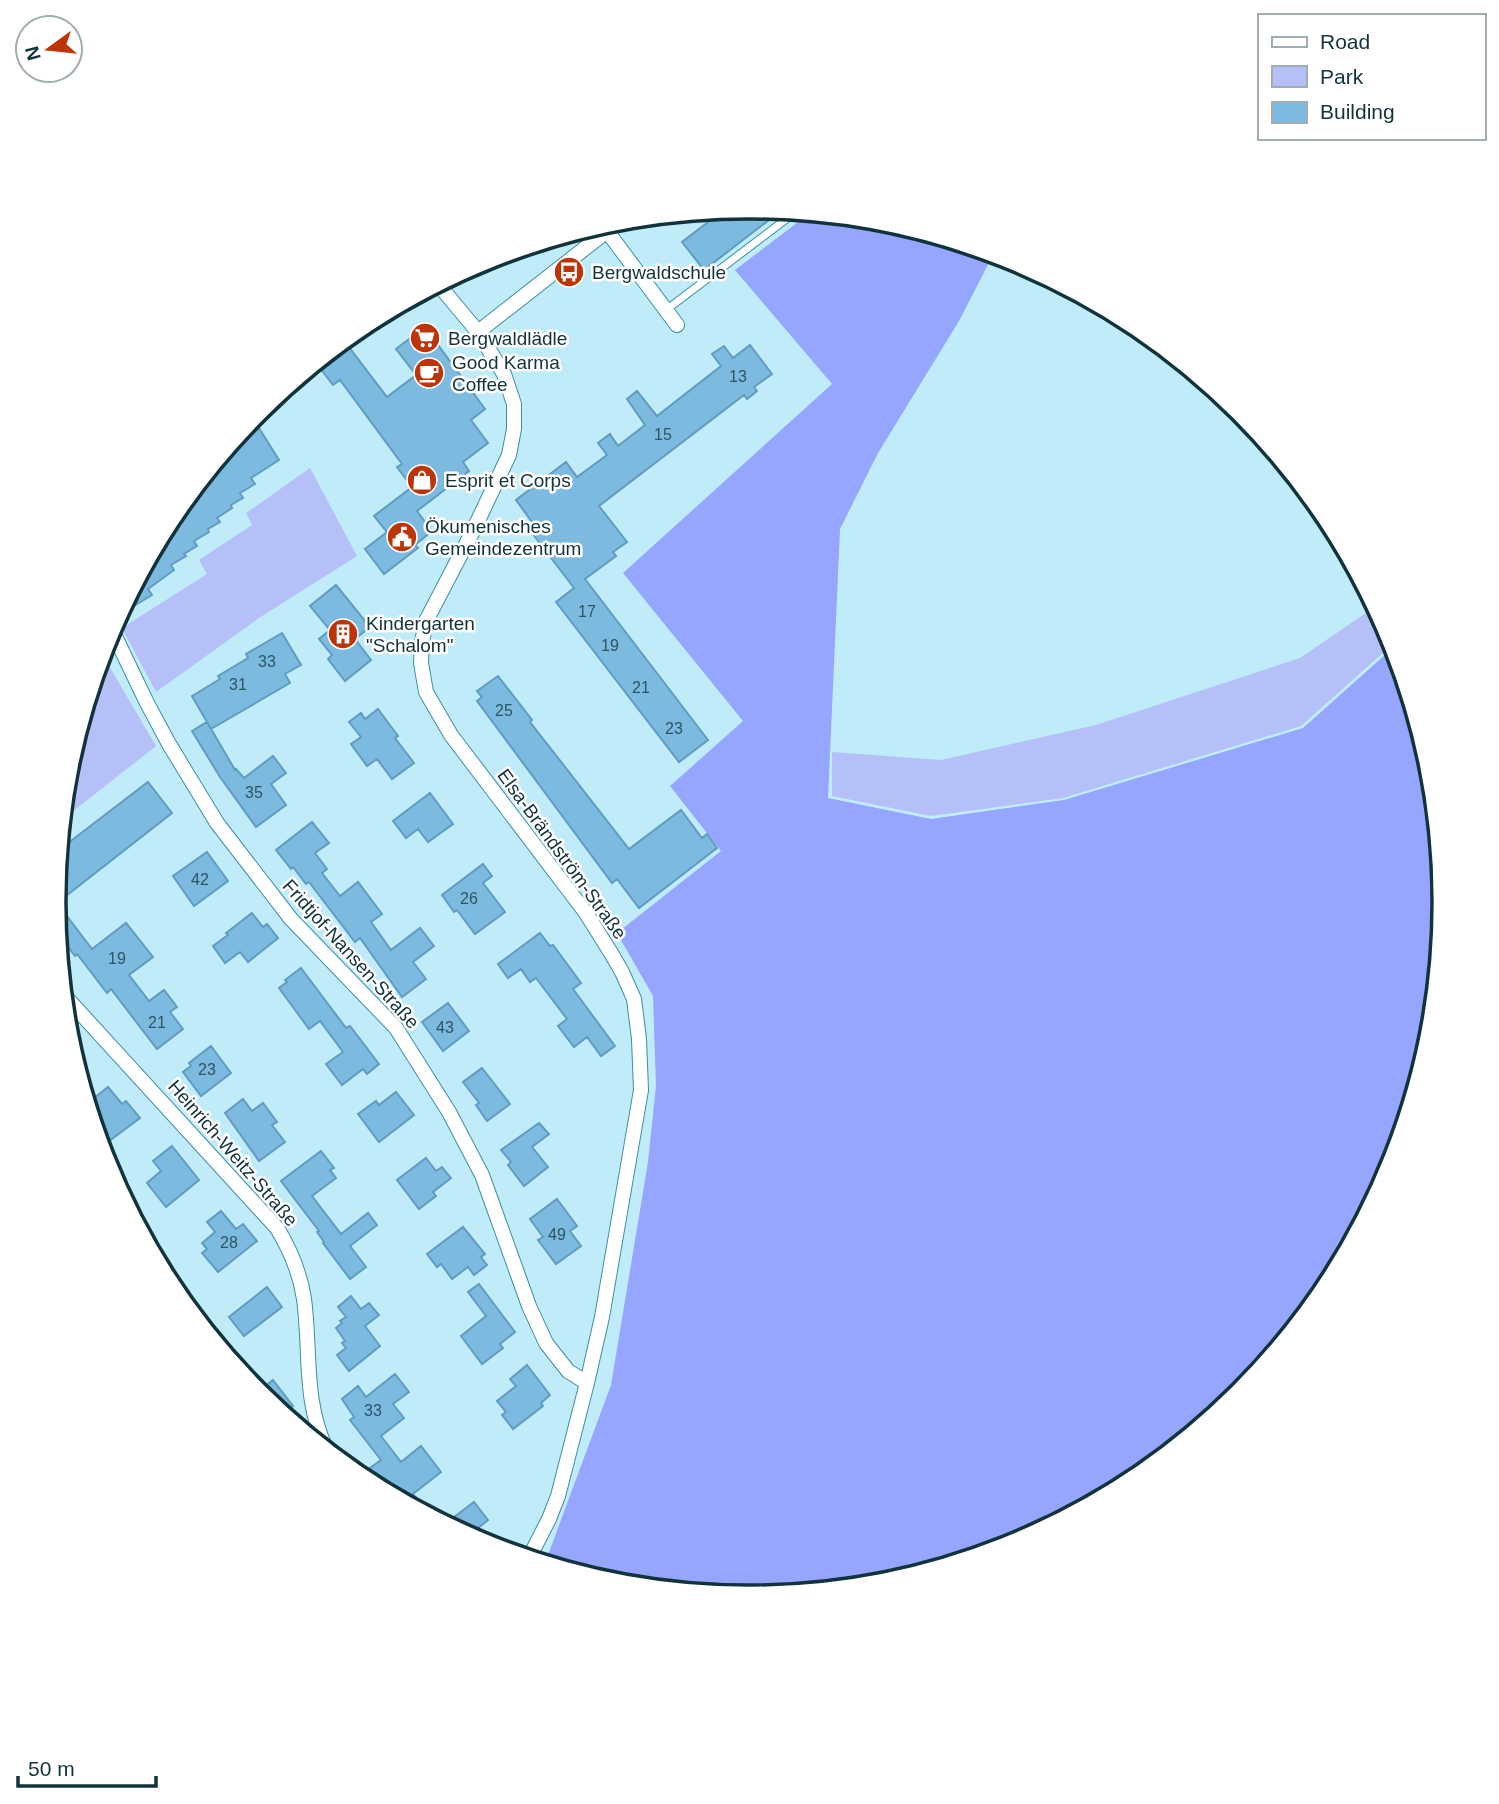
<svg xmlns="http://www.w3.org/2000/svg" width="1499" height="1804" font-family="Arial,sans-serif">
<style>
.green{fill:#b5c0f9}
.forest{fill:#96a5fd}
.building{fill:#7dbadf;stroke:#609cc0;stroke-width:2}
.lines{fill:none;stroke-linecap:round;stroke-linejoin:round}
.service-casing{stroke:#3e8ea0;stroke-width:9}
.minor-casing{stroke:#3e8ea0;stroke-width:16}
.service{stroke:#fff;stroke-width:7}
.minor{stroke:#fff;stroke-width:14}
.labels{text-anchor:middle;dominant-baseline:central;stroke-width:5;stroke-linejoin:round;paint-order:stroke}
.number-label{font-size:16px;fill:#2d5564}
.poi-label{font-size:19px;fill:#12333b;stroke:#fff;text-anchor:start}
.street-label{font-size:19px;fill:#12333b;stroke:#fff}
.rim{fill:none;stroke:#12333b;stroke-width:3.5}
</style>
<rect width="100%" height="100%" fill="#bfecf8"/>
<path class="green" d="M310 468 357 556 259 618 156 692 122 628 207 574 199 560 252 525 246 513Z
M1376 606 1394 643 1301 726 1063 798 931 816 832 796V752L941 760 1096 725 1300 658Z
M105 659 156 746 62 820 68 766 98 667Z"/>
<path class="forest" d="M810 213 886 220 994 253 959 321 878 453 840 529 828 798 931 819 1064 800 1303 728 1395 646 1431 767 1445 902 1431 1038 1392 1168 1343 1260 1327 1289 1241 1394 1135 1480 1043 1529 1015 1544 885 1584 749 1597 613 1584 545 1563 611 1385 648 1162 656 1086 653 996 617 933 721 851 670 786 743 721 623 573 832 384 735 270Z"/>
<path class="building" d="M750 207 782 210 704 270 682 242 716 216 711 211Z
M425 327 485 409 471 420 488 443 463 462 469 471 417 511 432 531 415 545 418 548 384 574 365 549 387 532 374 516 412 487 397 467 402 464 340 380 333 385 316 363 345 342 387 397 416 375 396 349Z
M750 345 772 374 754 387 757 391 747 399 744 395 599 506 627 542 613 552 616 556 585 579 708 740 679 762 556 602 574 588 532 533 537 529 516 500 566 462 577 477 607 455 598 443 610 434 618 446 645 425 627 399 637 391 657 416 721 366 712 354 724 346 733 358Z
M252 417 279 460 251 478 255 484 240 493 243 498 231 505 232 508 217 518 220 522 208 529 209 532 194 541 197 546 184 554 186 556 171 565 174 570 148 589 152 595 119 615 172 515Z
M336 585 370 627 355 639 371 660 345 681 328 659 332 655 319 639 330 630 310 606Z
M282 633 301 665 285 674 290 683 211 729 192 696 220 679 218 676 248 658 246 654Z
M498 676 532 720 530 722 629 849 681 810 702 838 707 834 717 848 639 908 617 879 612 883 477 701 482 697 477 691Z
M378 709 398 736 395 738 414 763 392 779 377 759 367 766 351 744 361 737 349 722 361 713 365 719Z
M207 722 235 770 236 769 244 778 273 756 286 773 271 784 286 805 256 827 220 777 192 731Z
M148 782 172 813 57 903 92 949 126 923 153 957 129 975 149 1001 164 990 177 1007 170 1012 183 1029 157 1049 111 989 107 993 77 954 75 956 57 932 54 902 59 850Z
M430 793 453 824 428 842 418 829 406 838 393 821Z
M312 822 329 843 315 853 327 869 322 873 340 896 358 882 382 914 371 922 391 950 420 928 434 946 413 962 426 979 402 997 360 938 355 942 309 882 306 884 293 867 291 869 276 850Z
M207 852 228 881 194 906 173 876Z
M483 864 492 876 483 883 505 912 475 934 457 910 454 912 442 895Z
M252 913 263 927 267 924 278 938 248 962 240 952 225 963 213 946 228 935 226 933Z
M540 933 550 946 553 945 581 983 573 989 615 1046 601 1056 587 1037 574 1047 558 1026 567 1019 536 978 530 982 521 969 508 978 498 964Z
M301 968 346 1028 350 1026 379 1064 367 1074 363 1069 342 1085 326 1064 343 1052 320 1021 309 1029 279 988 287 982 285 980Z
M448 1003 469 1031 443 1051 422 1022Z
M211 1046 231 1073 201 1096 183 1072 191 1066 189 1063Z
M482 1068 510 1104 487 1121 476 1105 479 1103 463 1082Z
M108 1087 122 1104 126 1101 140 1118 101 1147 88 1103Z
M396 1092 414 1115 379 1142 358 1114 376 1101 379 1105Z
M243 1099 252 1111 263 1103 277 1122 272 1125 285 1142 259 1161 225 1113Z
M539 1123 549 1134 532 1147 548 1167 524 1186 508 1165 511 1162 501 1150Z
M172 1146 199 1180 166 1207 147 1183 161 1171 153 1161Z
M321 1151 334 1168 330 1170 336 1178 312 1196 341 1234 368 1213 377 1225 350 1246 366 1267 350 1279 323 1243 324 1242 317 1232 319 1231 281 1181Z
M426 1158 436 1171 442 1167 451 1178 433 1192 436 1196 419 1209 397 1180Z
M557 1199 577 1226 570 1231 581 1246 556 1264 538 1240 543 1237 530 1219Z
M221 1211 236 1229 243 1224 257 1241 218 1272 202 1253 207 1249 202 1243 215 1232 207 1222Z
M463 1227 485 1254 481 1257 487 1265 474 1275 468 1267 452 1279 441 1264 437 1267 427 1254Z
M479 1284 515 1332 500 1344 503 1348 482 1364 461 1336 486 1316 468 1292Z
M267 1287 282 1307 244 1336 229 1317Z
M351 1296 361 1309 369 1303 379 1315 365 1326 380 1346 349 1371 337 1355 346 1348 342 1343 345 1341 336 1328 342 1323 340 1321 346 1317 338 1307Z
M527 1365 550 1395 541 1403 543 1406 513 1429 502 1415 506 1412 497 1401 516 1386 510 1379Z
M395 1374 409 1392 393 1404 404 1418 381 1436 401 1462 421 1446 441 1472 413 1494 429 1515 390 1494 370 1468 381 1460 350 1420 354 1417 342 1399 358 1386 366 1397Z
M273 1380 293 1406 283 1414 266 1400 259 1391Z
M474 1502 488 1520 468 1536 445 1524Z"/>
<g class="lines">
<g class="service-casing">
<path id="service" d="M666 310 797 211"/>
</g>
<g class="minor-casing">
<path id="minor" d="M607 231 677 325
M438 284 478 332 504 374 514 404V429L509 455 474 529 426 621 422 642 421 663 426 692 451 735 586 913 611 953 622 972 634 999 639 1039 641 1090 602 1317 587 1383 558 1496 549 1519 529 1558
M478 332 607 231 617 220
M111 628 147 703 169 744 217 823 291 919 396 1028 449 1112 482 1175 529 1306 546 1343 568 1371 587 1383
M63 994 277 1228C291 1251 300 1272 304 1299 311 1351 303 1399 326 1449"/>
</g>
<use href="#service" class="service"/>
<use href="#minor" class="minor"/>
</g>
<defs>
<g id="bus-disc" transform="scale(1.575)"><circle r="9.5" fill="#bd3406" stroke="#fff"/><path d="M-5-6H5V4H4V6H2V4H-2V6H-4V4H-5ZM-3.5-4V0h7V-4ZM-3.5 1.2v1.5H-2V1.2ZM2 1.2v1.5H3.5V1.2Z" fill="#fff"/></g>
<g id="supermarket-disc" transform="scale(1.575)"><circle r="9.5" fill="#bd3406" stroke="#fff"/><path d="M-6-5.5h2.5l.6 2H6L4.5 2H-2.5L-4.4-4H-6ZM-1.5 3.2a1.3 1.3 0 1 0 .1 0ZM3 3.2a1.3 1.3 0 1 0 .1 0Z" fill="#fff"/></g>
<g id="cafe-disc" transform="scale(1.575)"><circle r="9.5" fill="#bd3406" stroke="#fff"/><path d="M-5.5-4.5H6V0H3Q3 3.5 0 3.5H-2.5Q-5.5 3.5-5.5 0ZM3-3.2v2h1.7v-2ZM-6 4.5H4V6H-6Z" fill="#fff"/></g>
<g id="shop-disc" transform="scale(1.575)"><circle r="9.5" fill="#bd3406" stroke="#fff"/><path d="M-5-2.5h2.3a2.7 3.5 0 0 1 5.4 0H5L5.5 6h-11ZM-1.5-2.5h3a1.5 2.3 0 0 0-3 0Z" fill="#fff"/></g>
<g id="civic-disc" transform="scale(1.575)"><circle r="9.5" fill="#bd3406" stroke="#fff"/><path d="M-.6-6.5H3V-4.5H.6V-3L4-1V1h2V6H-6V1h2V-1L-.6-3ZM-1.2 2.5V6h2.4V2.5Z" fill="#fff"/></g>
<g id="building-disc" transform="scale(1.575)"><circle r="9.5" fill="#bd3406" stroke="#fff"/><path d="M-4-6H4V6H1V3H-1V6H-4ZM-2.5-4.3h1.7v1.8h-1.7ZM.8-4.3h1.7v1.8H.8ZM-2.5-1h1.7V.8h-1.7ZM.8-1h1.7V.8H.8Z" fill="#fff"/></g>
</defs>
<g fill-rule="evenodd">
<use href="#bus-disc" x="569" y="272"/>
<use href="#supermarket-disc" x="425" y="338"/>
<use href="#cafe-disc" x="429" y="373"/>
<use href="#shop-disc" x="422" y="480"/>
<use href="#civic-disc" x="402" y="537"/>
<use href="#building-disc" x="343" y="634"/>
</g>
<g class="labels">
<g class="number-label">
<text x="738" y="376">13</text>
<text x="663" y="434">15</text>
<text x="587" y="611">17</text>
<text x="610" y="645">19</text>
<text x="267" y="661">33</text>
<text x="238" y="684">31</text>
<text x="641" y="687">21</text>
<text x="504" y="710">25</text>
<text x="674" y="728">23</text>
<text x="254" y="792">35</text>
<text x="200" y="879">42</text>
<text x="469" y="898">26</text>
<text x="117" y="958">19</text>
<text x="157" y="1022">21</text>
<text x="445" y="1027">43</text>
<text x="207" y="1069">23</text>
<text x="557" y="1234">49</text>
<text x="229" y="1242">28</text>
<text x="373" y="1410">33</text>
</g>
<g class="poi-label">
<text x="592" y="272">Bergwaldschule</text>
<text x="448" y="338">Bergwaldlädle</text>
<text x="452" y="362">Good Karma<tspan x="452" dy="22">Coffee</tspan></text>
<text x="445" y="480">Esprit et Corps</text>
<text x="425" y="526">Ökumenisches<tspan x="425" dy="22">Gemeindezentrum</tspan></text>
<text x="366" y="623">Kindergarten<tspan x="366" dy="22">"Schalom"</tspan></text>
</g>
<g class="street-label">
<text transform="translate(562 854) rotate(54)">Elsa-Brändström-Straße</text>
<text transform="translate(351 954) rotate(48)">Fridtjof-Nansen-Straße</text>
<text transform="translate(233 1153) rotate(49)">Heinrich-Weitz-Straße</text>
</g>
</g>
<path d="M0 0H1499V1804H0ZM66 902a683 683 0 1 1 1366 0a683 683 0 1 1-1366 0Z" fill="#fff" fill-rule="evenodd"/>
<path class="rim" d="M66 902a683 683 0 1 1 1366 0a683 683 0 1 1-1366 0Z"/>
<rect x="1258" y="14" width="228" height="126" fill="#ffffff" stroke="#a0adb1" stroke-width="2"/>
<rect x="1272" y="37" width="35" height="10" fill="#ffffff" stroke="#a0adb1" stroke-width="2"/>
<text x="1320" y="49" font-size="21" fill="#12333b">Road</text>
<rect x="1272" y="66" width="35" height="21" fill="#b5c0f9" stroke="#a0adb1" stroke-width="2"/>
<text x="1320" y="84" font-size="21" fill="#12333b">Park</text>
<rect x="1272" y="102" width="35" height="21" fill="#7dbadf" stroke="#a0adb1" stroke-width="2"/>
<text x="1320" y="119" font-size="21" fill="#12333b">Building</text>
<g transform="translate(49 49) rotate(255)"><circle r="33" fill="#ffffff" stroke="#a0adb1" stroke-width="2"/>
<path d="M0-5L12 26L0 18L-12 26Z" fill="#bd3406"/>
<text y="-10" font-size="19" font-weight="bold" text-anchor="middle" fill="#12333b">N</text>
</g>
<path d="M18 1776v10h138v-10" fill="none" stroke="#12333b" stroke-width="3.5"/>
<text x="28" y="1776" font-size="21" fill="#12333b" stroke="#ffffff" stroke-width="5" paint-order="stroke">50 m</text>
</svg>
